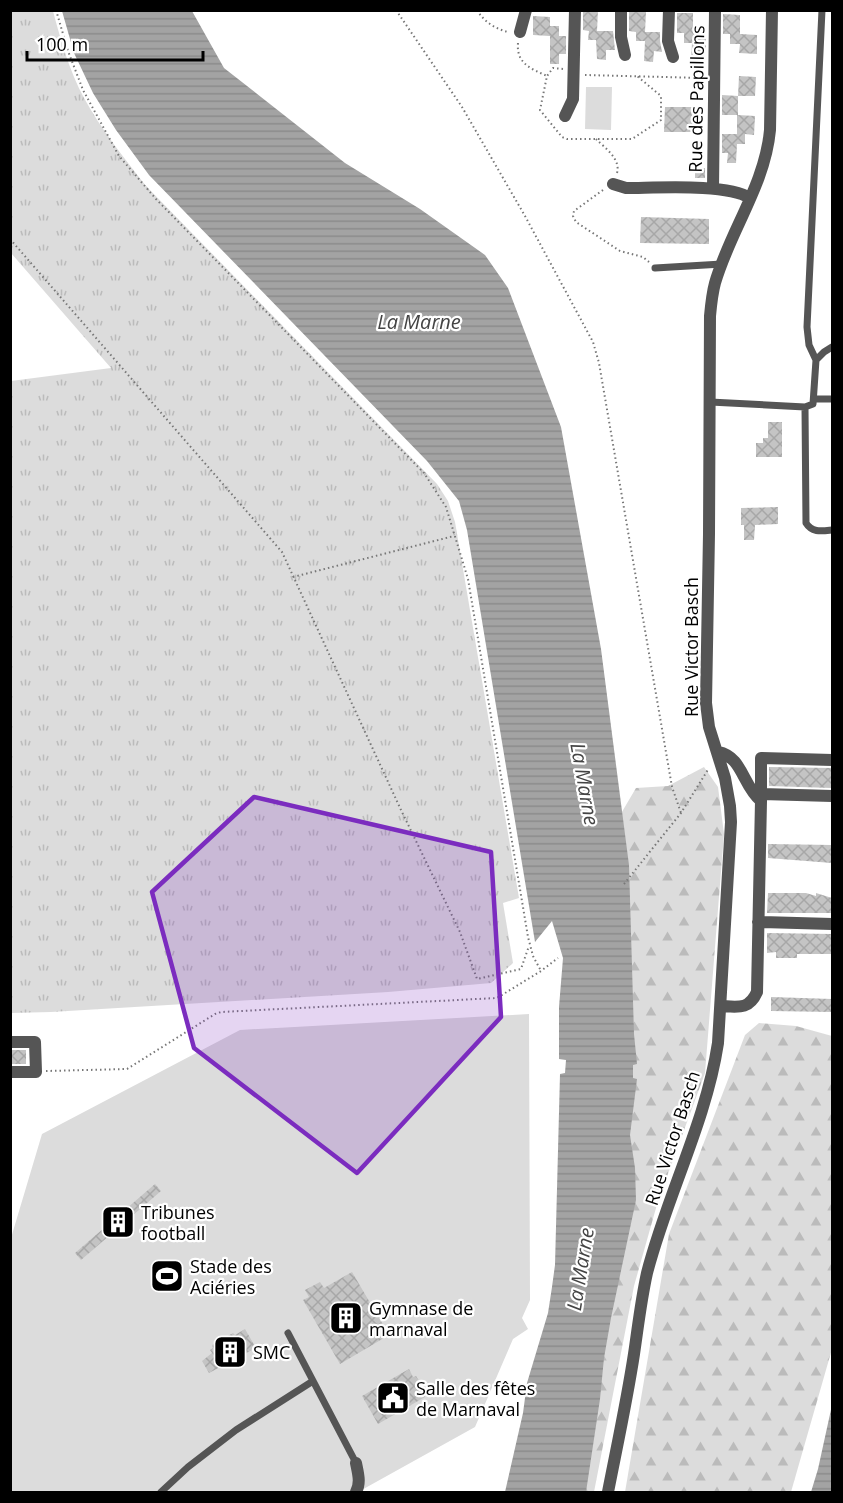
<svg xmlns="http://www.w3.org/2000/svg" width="843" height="1503" font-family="'Open Sans',sans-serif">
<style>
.grass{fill:url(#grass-tufts)}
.forest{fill:url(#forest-firs)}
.green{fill:#dcdcdc}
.water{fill:url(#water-rules)}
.building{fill:url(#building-cross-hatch)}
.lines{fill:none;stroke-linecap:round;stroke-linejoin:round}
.path{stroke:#777;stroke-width:2;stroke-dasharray:1.5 3;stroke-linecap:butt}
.service{stroke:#555;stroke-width:7}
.minor{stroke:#555;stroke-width:12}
.marked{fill:#7b2cbf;fill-opacity:0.2;stroke:#7b2cbf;stroke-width:4.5;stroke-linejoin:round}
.labels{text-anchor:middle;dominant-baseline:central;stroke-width:4.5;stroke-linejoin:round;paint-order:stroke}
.street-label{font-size:18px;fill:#000;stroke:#fff}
.poi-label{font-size:18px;fill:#000;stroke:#fff;text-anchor:start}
.water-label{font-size:20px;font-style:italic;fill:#444;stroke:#fff}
</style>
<defs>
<pattern id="grass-tufts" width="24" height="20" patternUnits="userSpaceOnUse" patternTransform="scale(1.5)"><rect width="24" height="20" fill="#dcdcdc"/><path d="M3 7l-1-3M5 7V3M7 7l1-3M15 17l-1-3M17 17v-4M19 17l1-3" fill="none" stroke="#bbb"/></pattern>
<pattern id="forest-firs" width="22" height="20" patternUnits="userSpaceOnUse" patternTransform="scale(1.5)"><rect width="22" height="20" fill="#dcdcdc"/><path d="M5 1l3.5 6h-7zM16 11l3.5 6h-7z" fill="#bbb"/></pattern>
<pattern id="water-rules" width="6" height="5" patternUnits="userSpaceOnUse" patternTransform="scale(1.5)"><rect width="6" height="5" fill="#a3a3a3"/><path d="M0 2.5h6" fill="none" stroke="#8b8b8b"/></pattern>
<pattern id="building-cross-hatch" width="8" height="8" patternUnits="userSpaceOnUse" patternTransform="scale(1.5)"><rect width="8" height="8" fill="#c4c4c4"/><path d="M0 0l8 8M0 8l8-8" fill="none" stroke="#a7a7a7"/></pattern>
</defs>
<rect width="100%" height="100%" fill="#fff"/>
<path class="grass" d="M11 10 53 11C61 41 69 70 84 98 101 129 124 158 146 186L437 484 448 501 455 522 519 898 503 903 513 963 491 983 388 992 51 1012 11 1013V381L111 368 11 253Z"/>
<path class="forest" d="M704 767 718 787 724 834 705 1073 658 1201 634 1286 594 1492H570L616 822 636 788 668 786Z
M759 1023 796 1026 832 1036V1349L791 1492H625L669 1234 745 1035Z"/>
<path class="green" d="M586 87H612L611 130 585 129Z
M529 1014 530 1300 522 1318 528 1329 513 1339 475 1427 358 1492H11V1238L42 1134 240 1030Z"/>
<path class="water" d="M62 11H192L224 68 345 163 420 209 485 255 508 288 561 427 601 649 629 865 634 1034 637 1064 633 1065V1078L637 1079 630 1135 635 1168 636 1200 611 1318 604 1358 600 1399 586 1492H505L523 1413 527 1383 548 1313 552 1287 555 1265 560 1074 565 1073 566 1060 559 1059V1007L563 958 552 921 535 942 467 530 459 501 427 461 149 175 116 130 93 93 74 53Z
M832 1405V1492H811L818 1469Z"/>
<path class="building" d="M598 10 597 31H613L615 50H606V60L597 59 596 40H588L589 31 583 30V11Z
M629 12H646L645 32H660V41L662 52 654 51 653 62 644 61 645 41H636V32L629 31Z
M677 13H693V33L706 34V53L701 52 700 62H691L692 43H684V33H677Z
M723 14 740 15V34L757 35V54L739 53 740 44H730V34H723Z
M533 16 550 17V26H559V36H566V54H559V64H550V36L533 35Z
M739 76 756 77 755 96H738Z
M722 95 738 96V115L755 116 754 135 745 134V144H737L736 163H727L728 153H722V134H737V115H722Z
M665 107H694V132H664Z
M695 168H705V178H695Z
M641 217 709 219V244L640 243Z
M768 422H782V457H756V443H763V438H768Z
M778 507V524L755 525 754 540H744V525H741V508Z
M769 767 832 768V788L769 786Z
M768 844 832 845V863L768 858Z
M768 893H806L816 896V893L832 898V913H767Z
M767 933 832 934V954H797V958H776V952L767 953Z
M771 997 832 999V1012L771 1011Z
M10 1050H26V1064H10Z
M155 1184 161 1191 81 1260 75 1253Z
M352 1272 389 1335 340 1364 303 1300 309 1297 305 1290 320 1282 324 1288Z
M245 1329 256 1348 209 1373 202 1361 212 1353 210 1350 213 1348 212 1345 233 1333 235 1335Z
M409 1369 413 1377 416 1376 423 1387 420 1389 425 1397 378 1424 362 1396Z"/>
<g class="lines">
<path class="path" d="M56 10 68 51 83 90 119 156 156 199 424 473 446 507 468 579 528 937 533 956 541 971
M396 10 462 107 525 216 593 342 599 363 672 787 681 813
M477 10C484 22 496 29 508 32
M518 43C516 64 532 69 547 76
M563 69 553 68 547 76 540 110 562 137 567 139H632L661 120V96L637 76
M585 75 703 78
M596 139C605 148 621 159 617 173
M603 190 574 211 573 216 576 222 620 251 643 257 649 262
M10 239 282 552 401 810 460 932 477 979 521 969 529 946
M293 577 454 536
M624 884 681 813 709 768
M46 1071 127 1069 215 1014 221 1012 497 998 541 971 558 958"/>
<path class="service" d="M655 268 722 264
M816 360 809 345 807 327 822 10
M814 399H832
M710 402 805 407 813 404 816 360 824 352 832 347
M805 407 806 523C812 533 822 531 832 530
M288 1333 356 1463
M161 1492 188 1467 236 1430 313 1381"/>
<path class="minor" d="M621 10V37L625 55
M669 10 668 41 673 57
M520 32 526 10
M565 116 573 99 575 10
M613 184 626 188C655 188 727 183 750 198
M713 188 715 10
M718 752C743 757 742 785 761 801L757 992C749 1010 738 1007 721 1006
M760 794 832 796
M761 801V758L832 760
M758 922 832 924
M10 1042H35L36 1072H10
M356 1492C361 1483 358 1473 356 1463
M608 1492C617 1446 627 1400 634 1354 638 1327 641 1300 647 1273 667 1195 706 1122 718 1043L731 822 730 806 725 778 709 727 706 703 709 534 710 316C711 305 712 294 715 283 730 231 765 185 770 130L772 10"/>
</g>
<path class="marked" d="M254 797 491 852 501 1017 357 1173 194 1048 152 892Z"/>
<defs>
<g id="building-square" transform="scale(1.725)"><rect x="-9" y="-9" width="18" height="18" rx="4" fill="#000" stroke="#fff"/><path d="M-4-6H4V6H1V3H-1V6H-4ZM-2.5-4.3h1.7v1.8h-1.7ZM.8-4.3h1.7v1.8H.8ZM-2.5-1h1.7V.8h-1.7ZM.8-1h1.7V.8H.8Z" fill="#fff"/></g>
<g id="stadium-square" transform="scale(1.725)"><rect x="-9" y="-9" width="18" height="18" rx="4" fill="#000" stroke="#fff"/><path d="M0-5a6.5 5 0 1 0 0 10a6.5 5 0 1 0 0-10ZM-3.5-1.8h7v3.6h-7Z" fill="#fff"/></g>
<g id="civic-square" transform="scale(1.725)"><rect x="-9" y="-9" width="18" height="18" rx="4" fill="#000" stroke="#fff"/><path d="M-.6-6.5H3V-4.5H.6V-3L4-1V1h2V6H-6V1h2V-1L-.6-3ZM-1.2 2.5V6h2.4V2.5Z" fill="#fff"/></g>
</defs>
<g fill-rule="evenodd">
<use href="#building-square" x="118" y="1222"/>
<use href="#stadium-square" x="167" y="1276"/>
<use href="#building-square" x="346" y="1318"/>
<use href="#building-square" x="230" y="1352"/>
<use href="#civic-square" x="393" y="1398"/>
</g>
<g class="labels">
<g class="street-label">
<text transform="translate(696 99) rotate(-89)">Rue des Papillons</text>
<text transform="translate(691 647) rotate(-90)">Rue Victor Basch</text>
<text transform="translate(672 1138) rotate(-72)">Rue Victor Basch</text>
</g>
<g class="poi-label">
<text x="141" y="1212">Tribunes<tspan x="141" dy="21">football</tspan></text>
<text x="190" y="1266">Stade des<tspan x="190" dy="21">Aciéries</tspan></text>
<text x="369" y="1308">Gymnase de<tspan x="369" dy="21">marnaval</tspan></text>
<text x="253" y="1352">SMC</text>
<text x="416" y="1388">Salle des fêtes<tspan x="416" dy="21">de Marnaval</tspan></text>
</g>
<g class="water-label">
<text x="419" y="321">La Marne</text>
<text transform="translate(585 784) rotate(80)">La Marne</text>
<text transform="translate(580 1269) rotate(-81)">La Marne</text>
</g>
</g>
<rect width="843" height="1503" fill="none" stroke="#000000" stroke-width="24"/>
<path d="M27 51v9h176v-9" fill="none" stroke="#000000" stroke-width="3"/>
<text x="36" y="51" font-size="18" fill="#000000" stroke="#ffffff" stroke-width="4.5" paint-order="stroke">100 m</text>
</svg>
